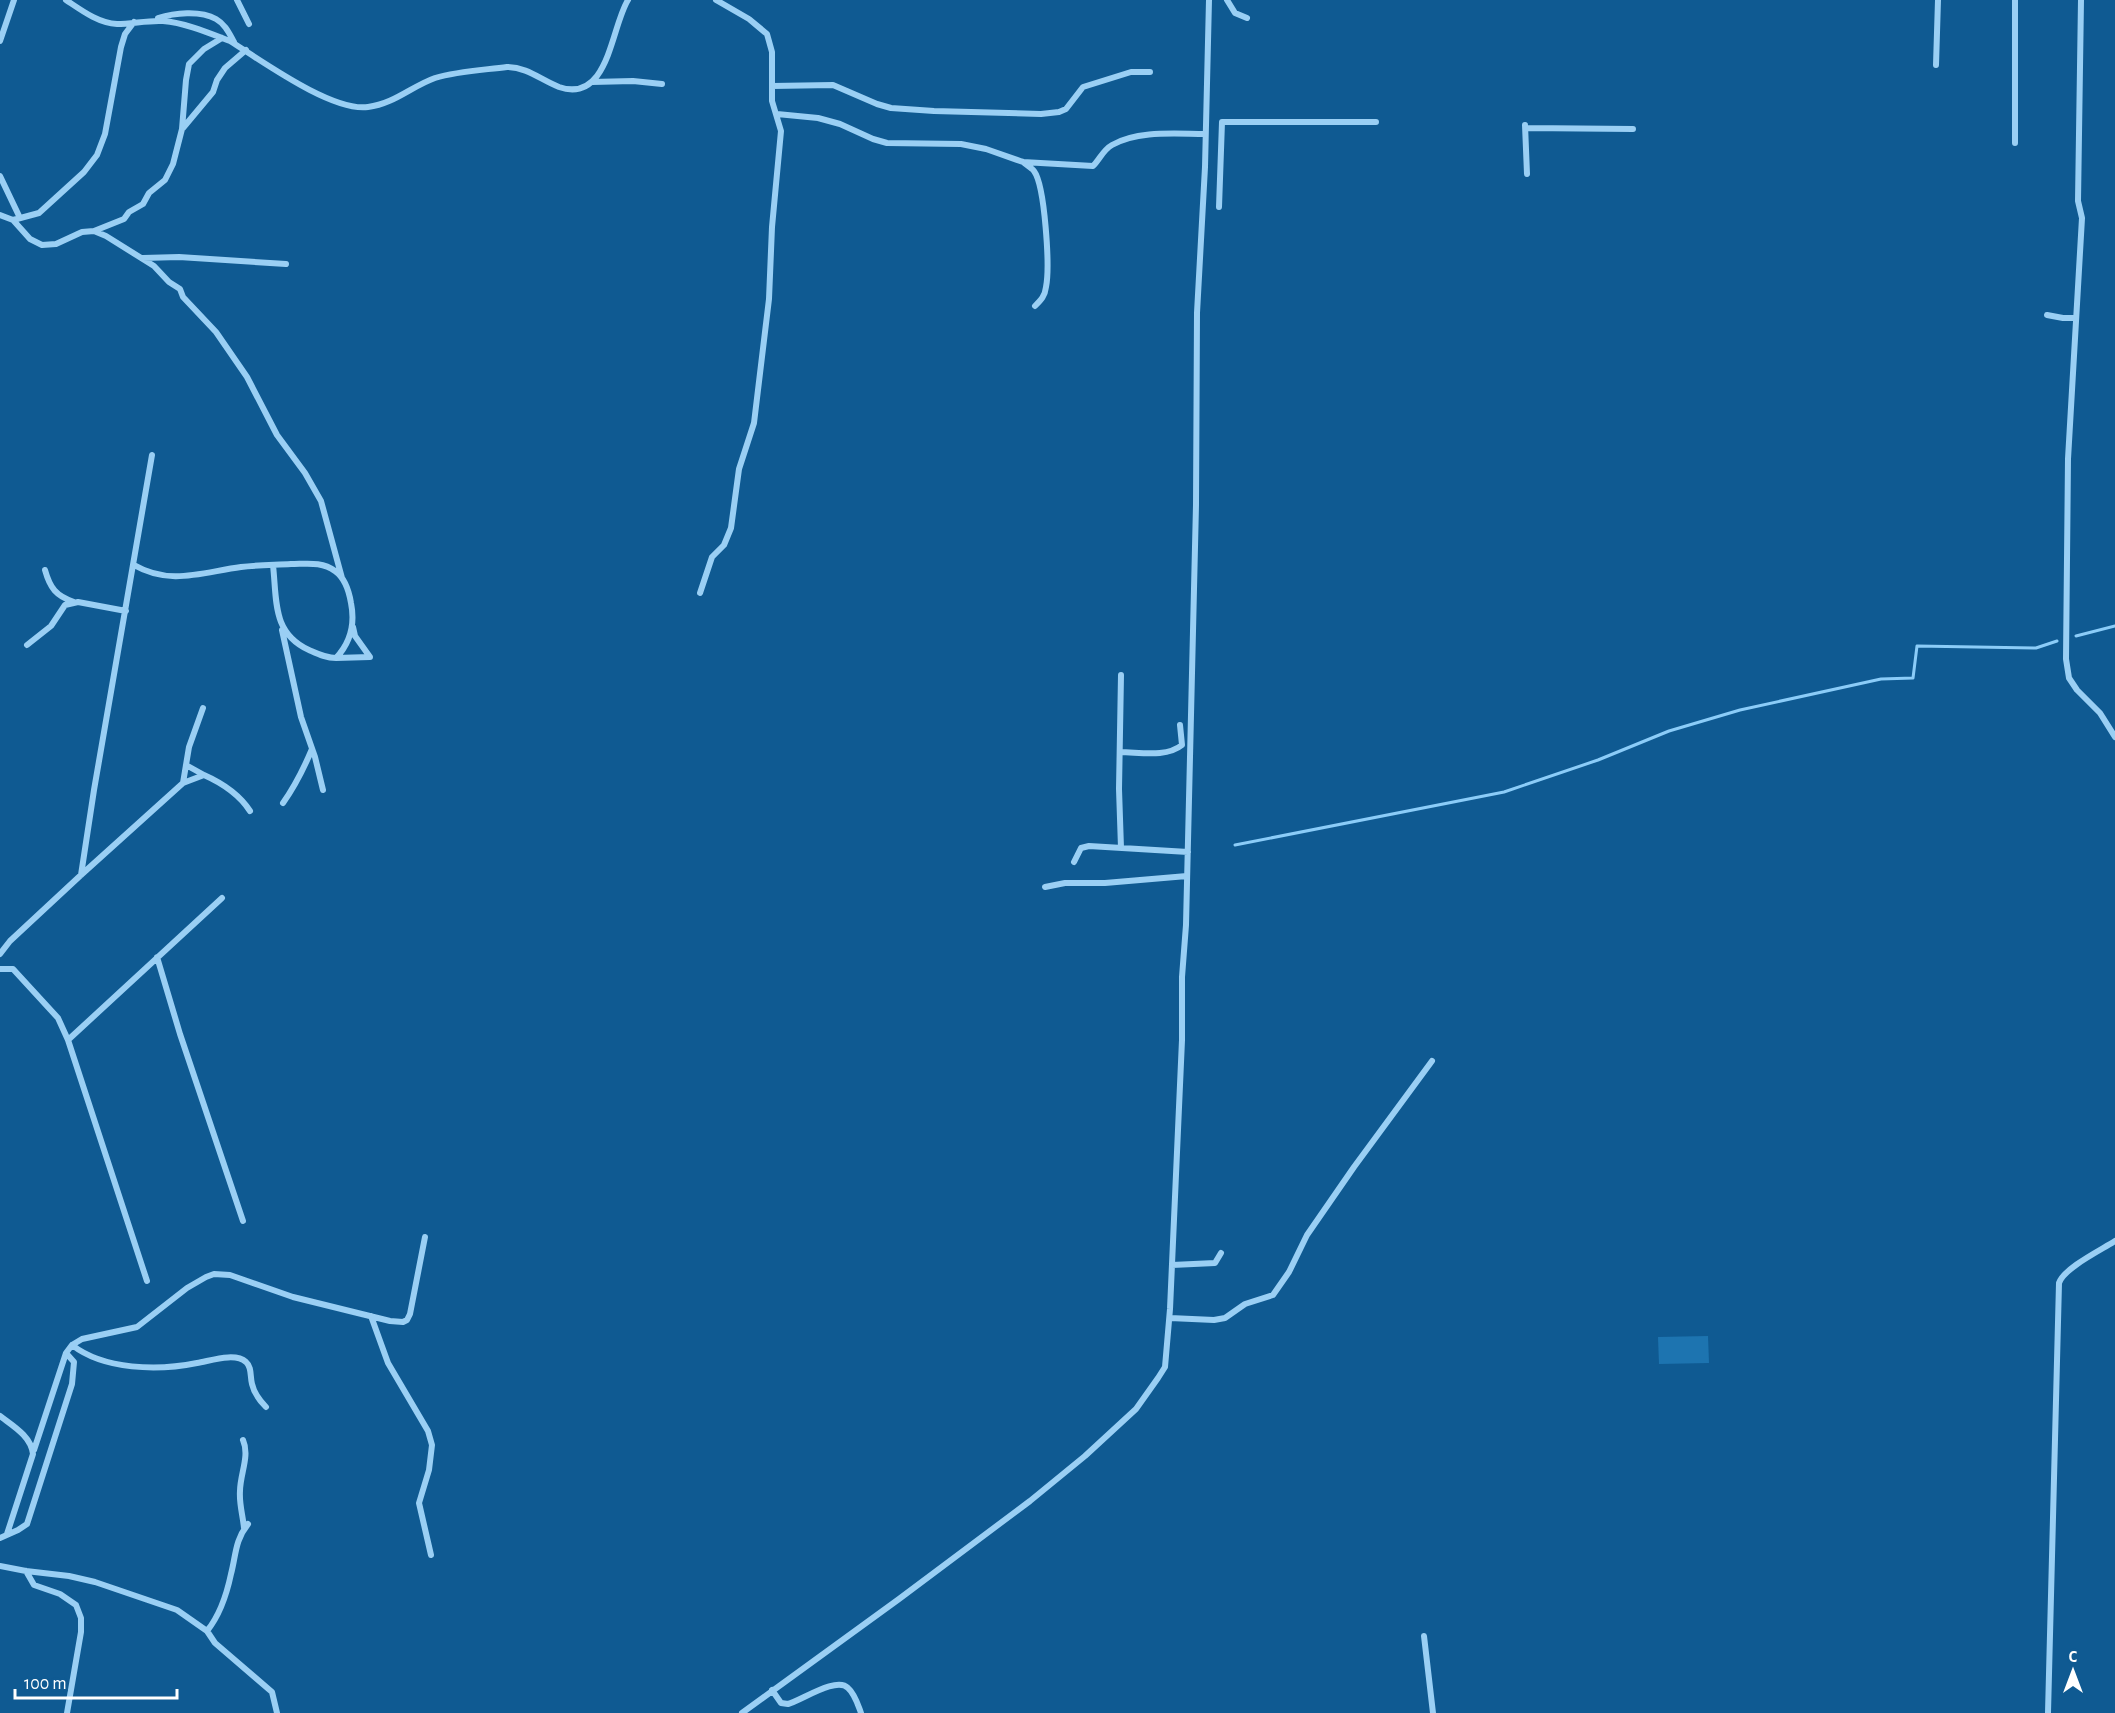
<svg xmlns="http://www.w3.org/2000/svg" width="2115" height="1713" font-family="'Alegreya Sans',sans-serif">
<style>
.green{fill:#1d74b0}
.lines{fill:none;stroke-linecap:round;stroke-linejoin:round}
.stream{stroke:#8bccf8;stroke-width:3}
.street{stroke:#9acff4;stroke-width:6}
</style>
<rect width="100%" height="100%" fill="#0f5a92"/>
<path class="green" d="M1708 1336 1709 1363 1659 1364 1658 1337Z"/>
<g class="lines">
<path class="stream" d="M2076 636 2115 626
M1235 845 1504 792 1598 760 1669 731 1740 710 1881 679 1913 678 1917 646 2036 648 2057 641"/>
<path class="street" d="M66 0C81 10 98 23 117 24 132 24 148 20 163 21 186 23 209 33 230 41 262 61 332 112 368 107 394 104 412 86 435 78 458 71 484 70 507 67 527 67 541 80 559 87 609 104 611 27 628 0
M237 0 249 24
M1227 0 1235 13 1247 18
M2081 0 2078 201 2082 218 2068 459 2066 659 2069 678 2077 690 2100 713 2115 737
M158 18C174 13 200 10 216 19 225 24 229 33 234 42
M0 41 14 0
M1936 65 1938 0
M592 82 633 81 662 84
M772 86 833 85 877 104 891 108 934 111 1041 114 1059 112 1066 109 1083 87 1131 72H1150
M777 114 818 118 840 124 873 139 887 143 961 144 986 149 1023 162 1093 166C1100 159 1103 150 1112 145 1138 130 1176 134 1205 134
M1525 125 1527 174
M183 128 213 92 217 80 225 68 246 50
M1526 128 1633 129
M2015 143V0
M1023 162C1026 165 1032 168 1034 171 1045 186 1050 267 1046 287 1045 296 1041 300 1035 306
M0 176 20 218
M1219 207 1222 122H1376
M0 215 13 220 30 239 42 245 56 244 82 232 94 231 106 236 154 266 169 282 180 289 183 297 216 332 247 377 277 435 305 473 321 501 342 578
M13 220 39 213 84 172 97 155 105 134 121 47 125 34 134 22
M94 231 124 219 129 212 143 204 149 193 165 180 173 164 182 129 186 80 189 64 204 49 222 38
M143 258 179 257 286 264
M2047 315 2063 318H2075
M134 565C170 586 203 572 241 567 257 565 274 565 291 564 306 564 322 561 335 571 345 578 349 591 351 603 355 623 351 642 336 658 326 658 318 654 309 650 272 633 277 601 273 565
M45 570C50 588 56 596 74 602
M700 593 712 557 724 545 731 528 739 469 754 423 769 299 772 227 781 131 772 101V52L767 34 749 19 716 0
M282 630 301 717 315 757 323 790
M27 645 51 626 65 605 78 602 126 611
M336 658 370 657 355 636 353 627
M1120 752C1139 752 1166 758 1182 745L1180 725
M186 765 204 775
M183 783 204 775C222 783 239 794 250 811
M283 803C295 786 304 768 312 749
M1121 848 1119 789 1121 675
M1074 862 1081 848 1089 846 1188 852
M81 875 94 790 152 455
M1045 887 1065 883H1105L1187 876
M0 954 10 941 81 875 183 783 189 747 203 708
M157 957 180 1034 243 1221
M0 969H13L58 1018 68 1040 147 1281
M68 1040 222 898
M1172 1265 1215 1263 1221 1253
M371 1316 388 1363 428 1431 432 1445 429 1470 419 1503 431 1555
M1170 1318 1214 1320 1225 1318 1245 1304 1273 1295 1289 1272 1307 1235 1354 1167 1432 1061
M72 1345C104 1370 158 1371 197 1363 210 1361 235 1352 246 1362 252 1367 250 1377 252 1384 254 1393 259 1400 266 1407
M0 1416C13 1426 31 1436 33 1454L7 1534
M243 1440C250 1456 240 1474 240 1491 239 1504 243 1516 244 1528
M34 1450 66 1353
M0 1538 18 1530 27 1524 72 1384 74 1362 66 1353 72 1345 82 1339 137 1327 187 1288 206 1277 214 1274 230 1275 293 1297 390 1321 403 1322 407 1320 410 1314 425 1237
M0 1566 26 1571 69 1576 95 1582 177 1610 207 1631 215 1643 272 1692 277 1713
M26 1571 34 1585 60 1594 76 1605 81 1618V1632L67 1713
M207 1631C220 1615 227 1593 231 1574 236 1555 235 1540 248 1524
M1424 1636 1433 1713
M772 1690 781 1703 788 1704C802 1700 837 1676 848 1688 855 1694 858 1705 861 1713
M742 1713 899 1599 1030 1501 1085 1456 1136 1409 1158 1378 1165 1367 1170 1309 1182 1040V977L1186 925 1196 505 1197 313 1205 167 1209 0
M2048 1713 2059 1283C2064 1268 2101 1250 2115 1241"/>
</g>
<g transform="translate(2073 1671)" stroke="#0f5a92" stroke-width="4.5" paint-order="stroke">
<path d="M0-4.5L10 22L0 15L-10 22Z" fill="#ffffff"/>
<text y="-9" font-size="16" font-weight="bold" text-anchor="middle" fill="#ffffff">С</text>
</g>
<path d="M15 1689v9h162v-9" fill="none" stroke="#ffffff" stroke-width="3"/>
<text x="24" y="1689" font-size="18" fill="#ffffff" stroke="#0f5a92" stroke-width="4.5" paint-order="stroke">100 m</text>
</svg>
